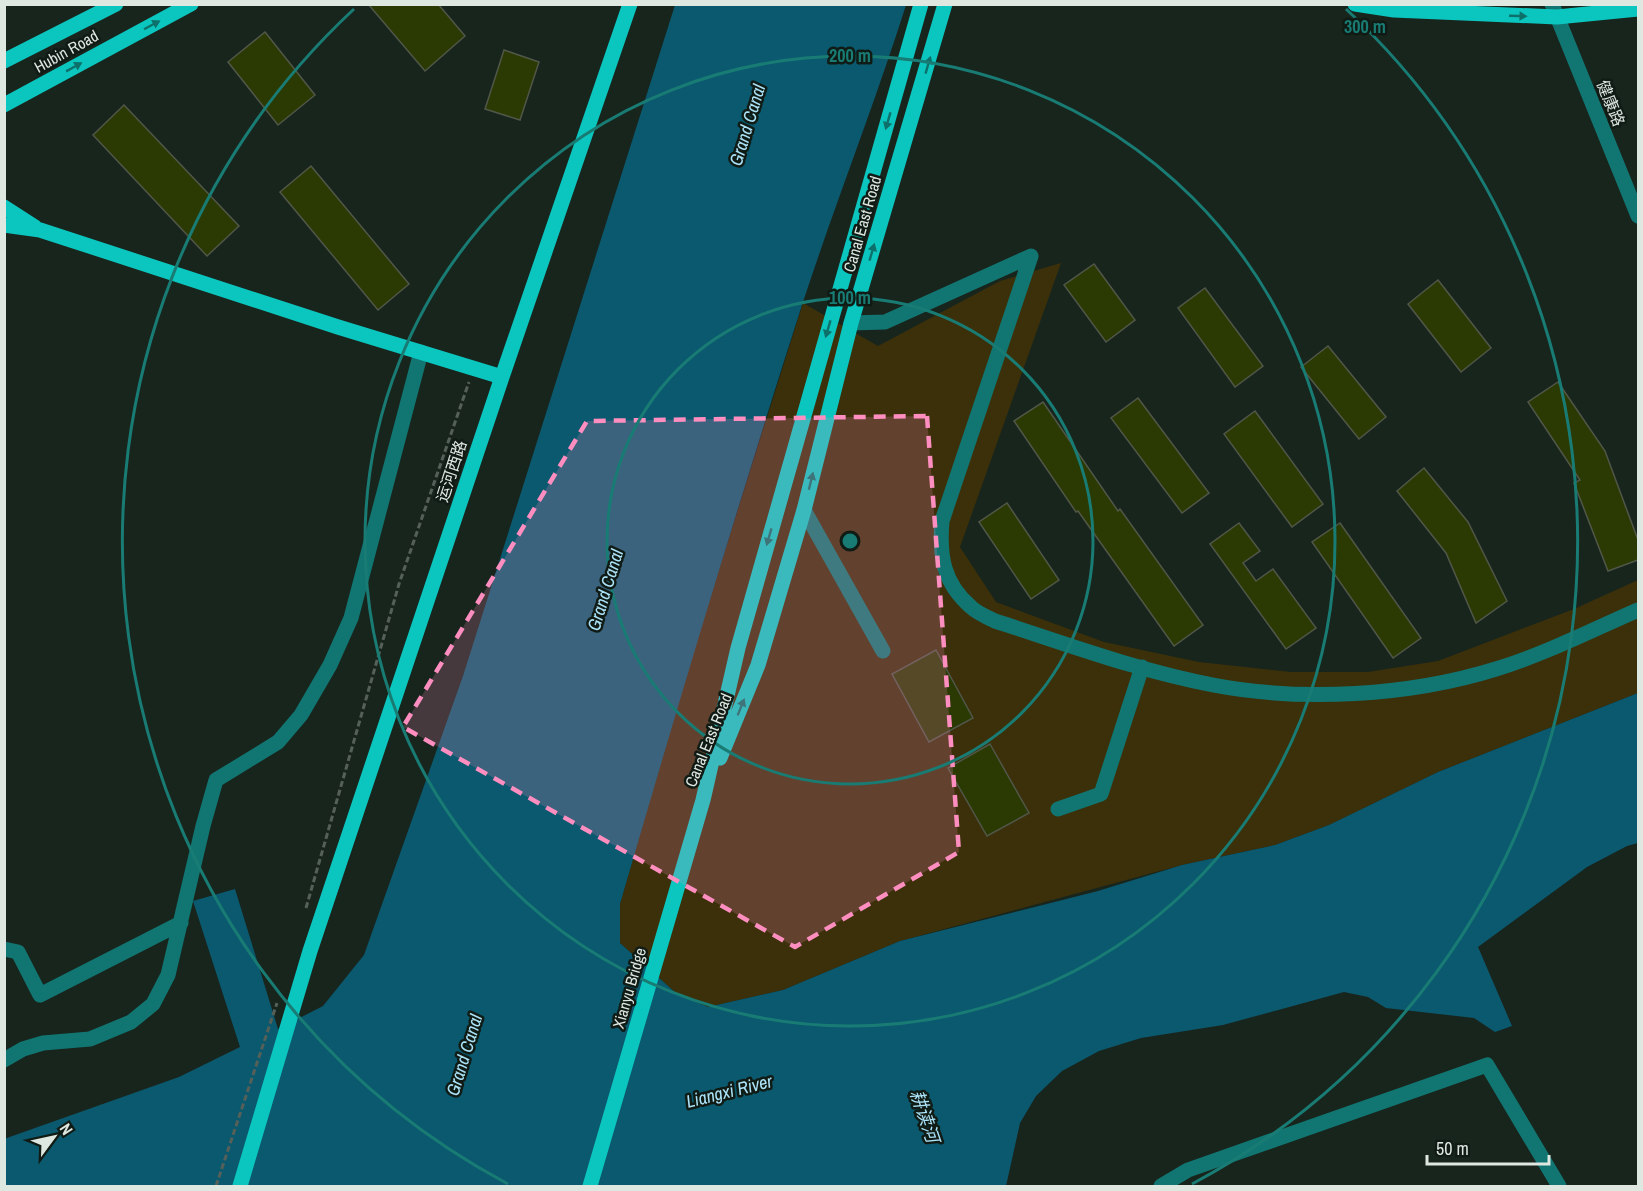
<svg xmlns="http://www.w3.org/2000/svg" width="1643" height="1191" font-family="'Archivo Narrow','Noto Sans SC',sans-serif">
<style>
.green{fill:#3b300a}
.water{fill:#0b596f}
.building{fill:#2b3903;stroke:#515748;stroke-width:1.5}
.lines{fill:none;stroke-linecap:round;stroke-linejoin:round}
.path{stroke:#556059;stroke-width:3;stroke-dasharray:6 3;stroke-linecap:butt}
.minor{stroke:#117672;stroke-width:15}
.major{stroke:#0bc6bf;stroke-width:15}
.oneway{fill:#0d706a}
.marked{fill:#fd8ebf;fill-opacity:0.2;stroke:#fd8ebf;stroke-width:4.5;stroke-dasharray:12 8;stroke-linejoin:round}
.ring{fill:none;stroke:#197c74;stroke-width:3}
.labels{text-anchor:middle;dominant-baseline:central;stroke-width:5;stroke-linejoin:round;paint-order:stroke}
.street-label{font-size:16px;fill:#dfe7e1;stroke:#0f1b14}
.water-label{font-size:18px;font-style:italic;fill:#ace3f8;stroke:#0f1b14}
.centre{fill:#197c74;stroke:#0f1b14;stroke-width:3}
.ring-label{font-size:18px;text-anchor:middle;font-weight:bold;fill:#197c74;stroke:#0f1b14;stroke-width:5;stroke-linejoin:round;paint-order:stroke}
</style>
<rect width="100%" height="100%" fill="#18251d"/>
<path class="green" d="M1061 263 960 547 996 602 1104 642 1199 662 1291 672H1368L1438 661 1574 609 1638 580V693L1438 772 1329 825 1275 845 1182 865 900 941 783 990 708 1007 677 994 620 943V904L686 675 803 303 878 346 1000 281Z"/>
<path class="water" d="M675 5H906C874 106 835 204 802 305 738 504 678 704 620 904V943L677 994 708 1007 783 990 900 941 1098 891 1182 865 1275 845 1329 825 1438 772 1638 693V843L1627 846 1587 867 1478 947 1512 1026 1495 1032 1474 1018 1386 1008 1368 997 1344 992 1223 1025 1141 1038 1099 1051 1062 1071 1036 1096 1020 1123 1006 1186H5L4 1139 179 1077 240 1047 193 901 235 889 278 1029 323 1006 364 955 463 676Z"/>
<path class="building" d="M368 4H438L465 36 425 71Z
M265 32 315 95 278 125 228 62Z
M504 50 539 62 520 120 485 109Z
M124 105 239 226 207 256 93 135Z
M311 166 409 284 378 310 280 192Z
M1094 264 1135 320 1106 342 1064 285Z
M1438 280 1491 348 1461 372 1408 304Z
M1205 288 1263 366 1235 387 1178 308Z
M1328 346 1386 417 1359 439 1301 367Z
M1558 382 1605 451 1638 540V560L1608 571 1574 483 1580 480 1528 402Z
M1138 398 1209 493 1182 513 1111 418Z
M1043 402 1118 511 1120 509 1203 625 1174 646 1078 511 1076 512 1014 421Z
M1255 411 1323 504 1292 527 1224 434Z
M1424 468 1468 522 1507 601 1476 623 1446 553 1397 491Z
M1007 503 1059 580 1031 599 979 522Z
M1239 523 1260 551 1243 563 1256 581 1273 569 1316 628 1286 649 1210 544Z
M1340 523 1421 638 1393 658 1312 542Z
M936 650 973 718 929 742 892 674Z
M990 744 1029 813 987 836 948 768Z"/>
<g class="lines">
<path class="path" d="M306 908 399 584 469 382
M216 1186 277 1003"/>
<path class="minor" d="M1552 4 1638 216
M851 323 885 322 1031 256 942 521C939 555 943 583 971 607 977 613 987 617 995 621 1067 644 1139 671 1213 685 1302 702 1409 696 1496 669 1545 654 1592 630 1638 610
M804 510 883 651
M1058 809 1101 794 1142 667
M4 949 18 952 40 995 181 923
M4 1060 23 1049 43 1043 90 1039 131 1022 153 1004 168 975 203 826 216 780 278 742 301 715 330 665 351 618 421 352
M1161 1186 1188 1170 1487 1065 1559 1186"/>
<path class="major" d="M1355 4 1394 10 1557 17 1638 9
M4 61 116 4
M4 105 191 4
M4 207 35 227
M4 225 40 230 338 327 502 377
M720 758 758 665 804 510 851 323 945 4
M240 1186 310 951 502 377 630 4
M590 1186 703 800 738 648 921 4"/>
</g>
<defs><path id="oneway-solid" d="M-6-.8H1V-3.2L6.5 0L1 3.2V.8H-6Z" transform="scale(1.5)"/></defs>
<g class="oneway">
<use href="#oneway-solid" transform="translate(1518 16) rotate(2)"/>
<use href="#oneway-solid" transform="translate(152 25) rotate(-28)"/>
<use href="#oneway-solid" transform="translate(928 65) rotate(-74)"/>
<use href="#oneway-solid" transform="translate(74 67) rotate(-29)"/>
<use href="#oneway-solid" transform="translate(888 121) rotate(106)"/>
<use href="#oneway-solid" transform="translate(872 252) rotate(-74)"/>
<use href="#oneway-solid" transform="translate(828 329) rotate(106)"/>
<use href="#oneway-solid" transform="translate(811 481) rotate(-76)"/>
<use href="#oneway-solid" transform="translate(769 537) rotate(106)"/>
<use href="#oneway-solid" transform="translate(741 707) rotate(-68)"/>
</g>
<path class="marked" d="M927 416 959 852 795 947 403 727 587 421Z"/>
<g class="ring">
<circle cx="850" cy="541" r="243"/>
<circle cx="850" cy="541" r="485"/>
<path d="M508 1184A728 728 0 0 1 354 9M1346 9A728 728 0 0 1 1192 1184"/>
</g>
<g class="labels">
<g class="street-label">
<text transform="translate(66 51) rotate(-29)">Hubin Road</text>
<text transform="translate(1611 103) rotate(68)">健康路</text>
<text transform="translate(862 224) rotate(-74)">Canal East Road</text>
<text transform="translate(451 471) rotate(-72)">运河西路</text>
<text transform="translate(708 740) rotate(-68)">Canal East Road</text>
<text transform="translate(629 988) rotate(-74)">Xianyu Bridge</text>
</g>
<g class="water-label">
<text transform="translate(747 125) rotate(-73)">Grand Canal</text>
<text transform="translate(605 590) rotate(-73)">Grand Canal</text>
<text transform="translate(464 1055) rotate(-73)">Grand Canal</text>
<text transform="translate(729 1091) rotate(-14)">Liangxi River</text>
<text transform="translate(925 1116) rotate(71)">耕读河</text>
</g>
</g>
<circle cx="850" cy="541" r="9" class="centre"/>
<g class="ring-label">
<text x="1365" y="33">300 m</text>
<text x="850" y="62">200 m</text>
<text x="850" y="304">100 m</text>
</g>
<rect width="1643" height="1191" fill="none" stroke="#dfe7e1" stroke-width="12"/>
<g transform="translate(54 1137) rotate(57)" stroke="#0f1b14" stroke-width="4.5" paint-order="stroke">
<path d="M0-4.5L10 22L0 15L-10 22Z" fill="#dfe7e1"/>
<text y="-9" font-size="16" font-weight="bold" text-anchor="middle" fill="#dfe7e1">N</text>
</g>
<path d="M1427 1155v9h122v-9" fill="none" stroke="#dfe7e1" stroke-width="3"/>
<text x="1436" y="1155" font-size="18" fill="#dfe7e1" stroke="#0f1b14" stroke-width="4.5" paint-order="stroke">50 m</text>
</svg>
